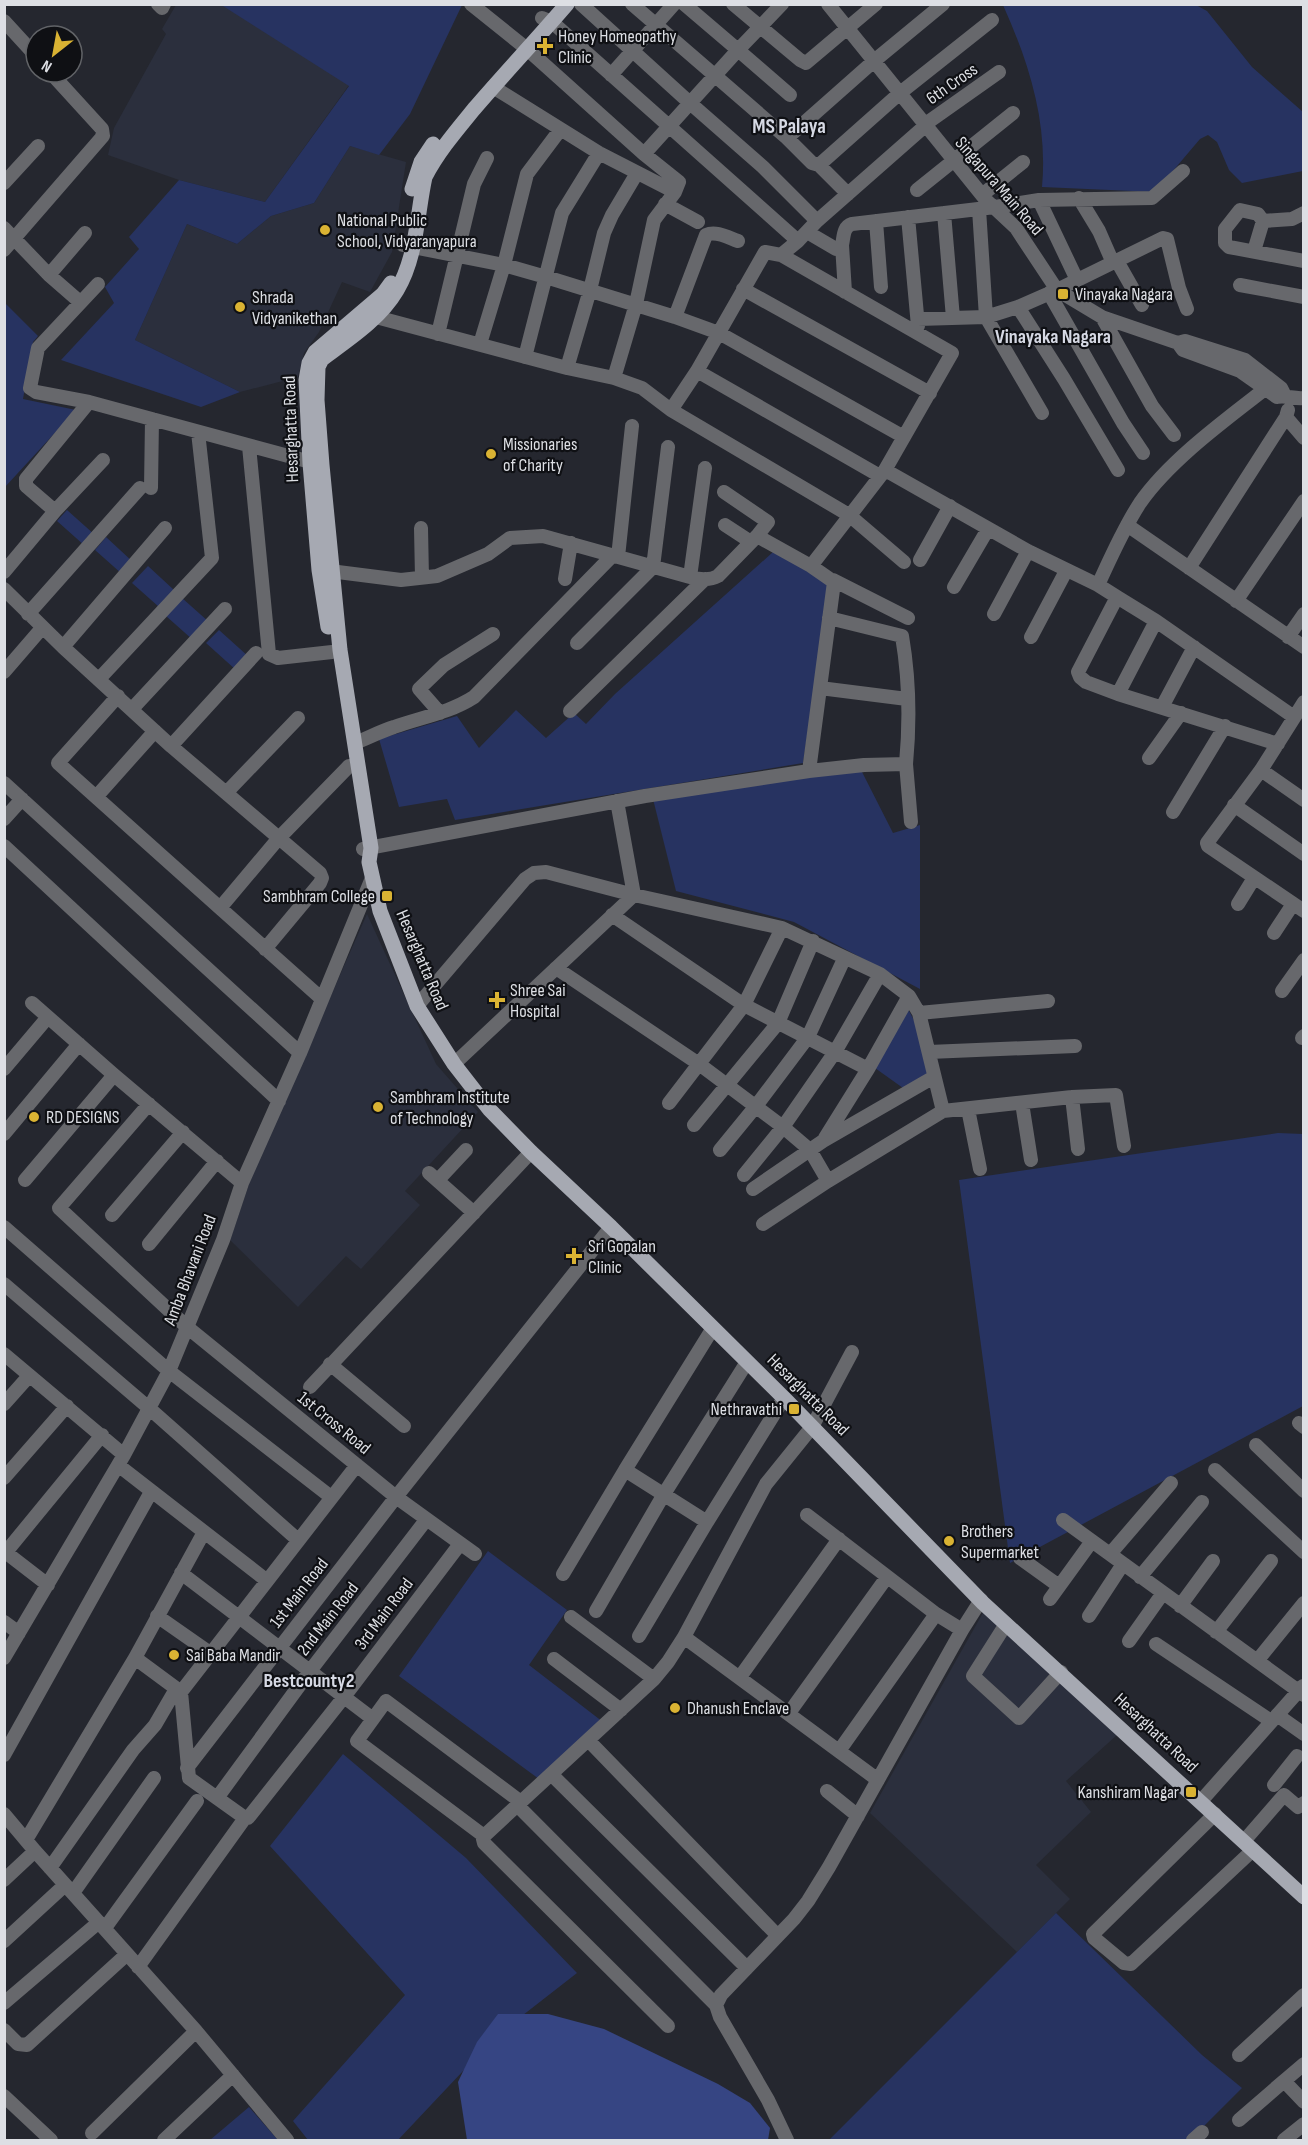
<svg xmlns="http://www.w3.org/2000/svg" width="1308" height="2145" font-family="'Sofia Sans Condensed',sans-serif">
<style>
.built{fill:#2b2f3d}
.green{fill:#273361}
.water{fill:#364583}
.lines{fill:none;stroke-linecap:round;stroke-linejoin:round}
.minor{stroke:#67686c;stroke-width:14}
.major{stroke:#a6a9b2;stroke-width:15}
.poi-dot{fill:#dab333;stroke:#0f1014;stroke-width:2}
.labels{text-anchor:middle;dominant-baseline:central;stroke-width:4.5;stroke-linejoin:round;paint-order:stroke}
.poi-label{font-size:18px;fill:#dddfe4;stroke:#0f1014;text-anchor:start}
.street-label{font-size:18px;fill:#dddfe4;stroke:#0f1014}
.neighbourhood-label{font-size:20px;font-weight:bold;fill:#d6d9e4;stroke:#0f1014}
.quarter-label{font-size:21px;font-weight:bold;fill:#d6d9e4;stroke:#0f1014}
</style>
<rect width="100%" height="100%" fill="#25272f"/>
<path class="built" d="M176 5H224V6L349 85 265 202 179 180 108 155 114 128 166 34 162 29Z
M350 146 406 162 392 252 370 292 342 282 319 332 304 353 298 377 240 392 135 340 187 224 237 244 271 216 314 203Z
M367 914 436 1064 478 1112 405 1191 420 1205 361 1269 346 1256 298 1307 230 1240 254 1169Z
M984 1611 1117 1735 1066 1781 1091 1812 1036 1865 1070 1899 1017 1952 870 1813Z"/>
<path class="green" d="M224 5H462L410 114 379 155 350 146 314 203 271 216 237 244 187 224 135 340 240 392 201 407 61 360 114 303 105 287 139 249 129 237 179 180 265 202 349 86 223 6Z
M1003 5H1196L1207 11 1252 67 1303 112V171L1242 183 1229 170 1217 142 1208 135 1200 139 1155 192 1042 187C1048 122 1029 63 1003 5Z
M4 302 38 336 33 342 23 399 76 410 5 487Z
M67 510 95 535 85 546 57 521Z
M106 537 133 562 122 574 95 550Z
M773 552 830 582 803 763 455 820 447 799 399 807 379 739 457 716 479 748 516 710 546 738 574 713 586 724 615 694Z
M148 566 174 590 159 607 132 583Z
M182 598 209 622 193 640 166 616Z
M219 630 249 657 236 670 206 643Z
M860 768 893 833 920 825V989L794 922 676 891 653 799Z
M908 1009 916 1024 930 1073 903 1088 875 1068Z
M1278 1133 1303 1134V1406L1010 1563 959 1180Z
M488 1551 567 1610 529 1665 603 1722 539 1779 399 1676Z
M343 1754 466 1858 577 1973 496 2036 398 2140H308L293 2121 405 1995 270 1846Z
M1056 1913 1202 2055 1242 2088 1204 2126 1187 2140H829Z
M249 2107 278 2140H210Z"/>
<path class="water" d="M498 2014H548L604 2029 718 2084 750 2103 770 2128 768 2140H467L458 2082 477 2042Z"/>
<g class="lines">
<path class="minor" d="M158 4 162 8 164 4
M471 4 527 49 644 154 690 103 763 167 817 221
M581 4 690 103 738 50 684 4
M632 4 787 138 874 61 943 4
M733 4 800 60 806 63 876 4
M782 4 738 50 790 95
M828 4 986 200 1016 228 1057 290 1102 317 1178 343 1185 341 1245 360 1281 388 1285 396
M542 18 552 22 798 241
M4 21 36 56
M611 75 674 4
M493 87 599 153 675 192 654 220 636 304 614 378
M924 125 999 72
M787 138 812 163 819 165 900 93 992 20
M644 154 679 182 675 192
M819 165 848 194
M4 183 38 146
M917 190 1013 113
M982 195 1023 162
M1079 198 1099 231 1113 263
M1039 200 1152 198 1183 171
M665 204 698 222
M979 209 986 317 1042 413
M944 213 953 318
M1304 213 1292 219 1263 221 1258 214 1240 210 1225 229V243L1229 247 1304 261
M908 217 918 326
M876 221 881 287
M4 228 49 275 80 302
M807 232 836 249 842 245C844 236 843 227 852 224L995 207 1039 200 1077 280
M403 245 504 265 546 277 675 317 719 333 904 437
M842 245 845 292
M4 250 103 136 102 129 50 72
M1254 251 1263 221
M1117 261 1142 305
M49 275 85 233
M98 284 38 348 30 388 36 392 89 402 318 464
M1240 285 1304 297
M743 289 930 393
M1049 293 1123 423 1143 453
M1018 307 1064 379 1118 470
M376 317 567 368 614 378 642 388 671 410 849 515 904 562
M675 317 706 235C716 230 729 238 738 241
M1102 317 1152 406 1174 435
M918 319 986 317 1018 307 1057 290 1163 238 1167 239 1179 288 1187 309
M438 334 474 184 487 158
M1178 343 1183 350 1240 371 1277 397C1286 395 1293 399 1304 398
M480 344 504 265 527 174 560 130
M525 357 562 213 599 153
M567 368 590 290 604 233 612 215 637 173
M697 371 765 252 781 255 798 241 817 221 925 126
M1265 389C1225 420 1169 461 1140 503 1123 529 1111 557 1098 585L1117 597 1078 672 1080 677 1086 682 1118 694 1278 744
M671 410 697 371 880 476
M1288 410 1286 417 1304 438
M249 446 269 654 278 658 332 652
M885 470 1028 551 1098 585
M151 488 152 419
M724 492 768 522 757 536
M55 511 103 460
M725 525 751 542
M1127 525 1304 647
M421 528 422 578
M618 557 632 426
M920 560 950 506
M1189 568 1286 417
M322 570 401 580 437 576 488 554 510 538 543 536 690 577C699 579 709 581 718 576L757 536 811 566 885 470 952 353 781 255
M4 572 55 511 26 486V479L89 402
M690 577 705 468
M565 579 571 543
M833 580 908 618
M954 587 988 529
M4 589 63 647 171 746 320 873 322 878 320 883 265 949
M1117 597 1156 621 1294 717
M1236 601 1304 501
M28 614 140 488
M994 614 1028 551
M1031 637 1066 571
M1288 637 1304 614
M577 643 653 567 668 447
M63 647 165 528
M4 672 42 628
M99 679 212 558 198 432
M820 688 907 699
M1118 694 1156 621
M118 696 58 763 220 908 278 839 349 766H358
M1304 702 1261 770 1207 843 1208 846 1304 911
M1162 707 1194 647
M132 709 225 609
M570 711 705 579
M440 713 419 689 444 665 493 634
M355 743C368 738 381 731 394 727 422 717 449 713 474 697L613 555
M171 746 256 653
M1149 758 1181 713
M906 764 911 822
M1261 770 1304 800
M809 771 834 582 811 566
M4 783 300 1053
M226 793 298 718
M96 797 155 731
M1234 805 1304 854
M1173 812 1225 726
M4 819 22 799
M4 846 279 1101
M363 849 645 796 809 771 864 765 906 764C910 722 909 677 902 636L829 618
M1238 904 1254 878
M220 908 322 999
M612 915 744 1005 868 1069 909 996
M1274 933 1293 904
M556 968 699 1064 783 1127 810 1150 828 1181
M1282 991 1304 960
M32 1003 114 1075 242 1183
M417 1006 525 879 534 873 546 872 634 895 617 801
M919 1013 1048 1001
M1302 1038 1304 1036
M929 1052 1075 1046
M454 1064 634 895 782 928 880 974 909 996 919 1013 943 1111
M4 1069 48 1017
M1072 1097 1078 1149
M669 1103 744 1005 782 928
M1022 1103 1031 1160
M149 1104 59 1208 187 1327 396 1497 475 1554
M968 1109 980 1169
M694 1125 778 1023 813 941
M4 1134 79 1044
M825 1138 868 1069
M720 1150 756 1106 808 1037 844 959
M429 1173 474 1213
M744 1175 783 1127 835 1052 880 974
M25 1180 114 1075
M438 1180 466 1150
M753 1189 823 1141 934 1077
M112 1215 183 1132
M763 1224 828 1181 943 1111 1072 1097 1116 1095 1124 1146
M4 1227 169 1371 331 1497
M149 1244 217 1161
M4 1284 150 1409 298 1540
M713 1328 625 1470 707 1522 784 1398
M852 1352 812 1427 766 1484 684 1637 878 1780
M4 1354 124 1455
M330 1364 404 1426
M310 1387 531 1152
M4 1404 29 1376
M1299 1423 1304 1427
M1256 1445 1304 1491
M118 1465 266 1580
M1215 1470 1304 1552
M4 1478 67 1406
M807 1515 936 1614 839 1751
M1063 1520 1304 1695
M4 1551 48 1585
M6 1552 102 1435
M1110 1554 1171 1483
M1020 1558 1059 1586
M181 1573 373 1719
M563 1574 625 1470
M1140 1577 1202 1502
M1050 1599 1092 1541
M1180 1606 1213 1561
M596 1611 664 1494 747 1362
M936 1614 962 1630
M157 1616 210 1653
M1089 1616 1123 1564
M571 1617 654 1679
M4 1622 19 1633
M1006 1624 973 1676 1019 1718 1061 1672
M1216 1632 1271 1561
M639 1636 707 1522
M1129 1641 1163 1593
M1156 1644 1271 1721
M4 1658 124 1455 169 1371 223 1240 242 1183 300 1053 372 878
M135 1658 181 1692 189 1778 245 1818H248L344 1697 460 1544
M554 1659 621 1710
M1257 1661 1304 1603
M740 1677 839 1539
M181 1692 357 1465
M789 1713 887 1577
M1277 1715 1304 1734
M588 1740 777 1935
M4 1755 151 1492
M187 1768 396 1497 611 1227
M551 1774 747 1968
M1274 1785 1297 1756
M827 1791 858 1816
M217 1798 310 1671 426 1520
M1201 1801 1303 1686
M521 1802 386 1701 357 1741 484 1836 483 1839 484 1843 668 2026
M517 1805 716 2005
M4 1814 35 1851 196 2031 287 2140
M1215 1814 1093 1934 1094 1938 1124 1963 1131 1964 1253 1850
M484 1836 654 1679 668 1662 684 1637
M26 1840 135 1658 204 1532
M1244 1841 1284 1795 1298 1807 1304 1803
M50 1868 133 1750 155 1725 176 1689
M4 1880 35 1851
M73 1893 154 1778
M105 1928 197 1801
M4 1941 65 1885
M138 1967 245 1818
M4 2003 99 1922
M4 2030 18 2044 27 2045 126 1955
M1239 2055 1304 1995
M1284 2081 1304 2064
M4 2096 51 2140
M1239 2120 1284 2081 1304 2102
M92 2133 196 2031
M164 2140 233 2075
M787 2140 768 2100 720 2017 716 2005 721 1995 794 1919 808 1901 829 1867 962 1630 981 1600
M1193 2140 1202 2132
M1284 2140 1304 2124"/>
<path class="major" d="M567 4C536 40 504 74 474 109 456 131 438 152 425 177 417 213 417 257 397 290 380 319 349 339 322 359L318 367 317 400 322 465 340 650 371 848 369 862 380 911 417 1006 454 1064 489 1109 531 1152 611 1227 788 1402 983 1603 1304 1897
M412 189 421 162 433 144
M328 627 319 570 310 463 306 380 309 363 315 352 383 294 391 283"/>
</g>
<g class="poi-dot">
<path d="M542 37h6v6h6v6h-6v6h-6v-6h-6v-6h6z"/>
<circle cx="325" cy="230" r="6"/>
<rect x="1057" y="288" width="12" height="12" rx="3"/>
<circle cx="240" cy="307" r="6"/>
<circle cx="491" cy="454" r="6"/>
<rect x="381" y="890" width="12" height="12" rx="3"/>
<path d="M494 991h6v6h6v6h-6v6h-6v-6h-6v-6h6z"/>
<circle cx="378" cy="1107" r="6"/>
<circle cx="34" cy="1117" r="6"/>
<path d="M571 1247h6v6h6v6h-6v6h-6v-6h-6v-6h6z"/>
<rect x="788" y="1403" width="12" height="12" rx="3"/>
<circle cx="949" cy="1541" r="6"/>
<circle cx="174" cy="1655" r="6"/>
<circle cx="675" cy="1708" r="6"/>
<rect x="1185" y="1786" width="12" height="12" rx="3"/>
</g>
<g class="labels">
<g class="poi-label">
<text x="558" y="36">Honey Homeopathy<tspan x="558" dy="21">Clinic</tspan></text>
<text x="337" y="220">National Public<tspan x="337" dy="21">School, Vidyaranyapura</tspan></text>
<text x="1075" y="294">Vinayaka Nagara</text>
<text x="252" y="297">Shrada<tspan x="252" dy="21">Vidyanikethan</tspan></text>
<text x="503" y="444">Missionaries<tspan x="503" dy="21">of Charity</tspan></text>
<text x="375" y="896" text-anchor="end">Sambhram College</text>
<text x="510" y="990">Shree Sai<tspan x="510" dy="21">Hospital</tspan></text>
<text x="390" y="1097">Sambhram Institute<tspan x="390" dy="21">of Technology</tspan></text>
<text x="46" y="1117">RD DESIGNS</text>
<text x="588" y="1246">Sri Gopalan<tspan x="588" dy="21">Clinic</tspan></text>
<text x="782" y="1409" text-anchor="end">Nethravathi</text>
<text x="961" y="1531">Brothers<tspan x="961" dy="21">Supermarket</tspan></text>
<text x="186" y="1655">Sai Baba Mandir</text>
<text x="687" y="1708">Dhanush Enclave</text>
<text x="1179" y="1792" text-anchor="end">Kanshiram Nagar</text>
</g>
<g class="street-label">
<text transform="translate(952 84) rotate(-35)">6th Cross</text>
<text transform="translate(999 186) rotate(49)">Singapura Main Road</text>
<text transform="translate(291 429) rotate(-92)">Hesarghatta Road</text>
<text transform="translate(422 960) rotate(67)">Hesarghatta Road</text>
<text transform="translate(190 1270) rotate(-69)">Amba Bhavani Road</text>
<text transform="translate(808 1395) rotate(45)">Hesarghatta Road</text>
<text transform="translate(334 1423) rotate(39)">1st Cross Road</text>
<text transform="translate(299 1593) rotate(-52)">1st Main Road</text>
<text transform="translate(384 1614) rotate(-53)">3rd Main Road</text>
<text transform="translate(328 1619) rotate(-52)">2nd Main Road</text>
<text transform="translate(1156 1733) rotate(43)">Hesarghatta Road</text>
</g>
<g class="neighbourhood-label">
<text x="1053" y="337">Vinayaka Nagara</text>
<text x="309" y="1681">Bestcounty2</text>
</g>
<g class="quarter-label">
<text x="789" y="126">MS Palaya</text>
</g>
</g>
<rect width="1308" height="2145" fill="none" stroke="#dddfe4" stroke-width="12"/>
<g transform="translate(54 54) rotate(211)"><circle r="28" fill="#0f1014" stroke="#616367" stroke-width="1.5"/>
<path d="M0-4.5L10 22L0 15L-10 22Z" fill="#dab333"/>
<text y="-9" font-size="16" font-weight="bold" text-anchor="middle" fill="#dddfe4">N</text>
</g>
</svg>
